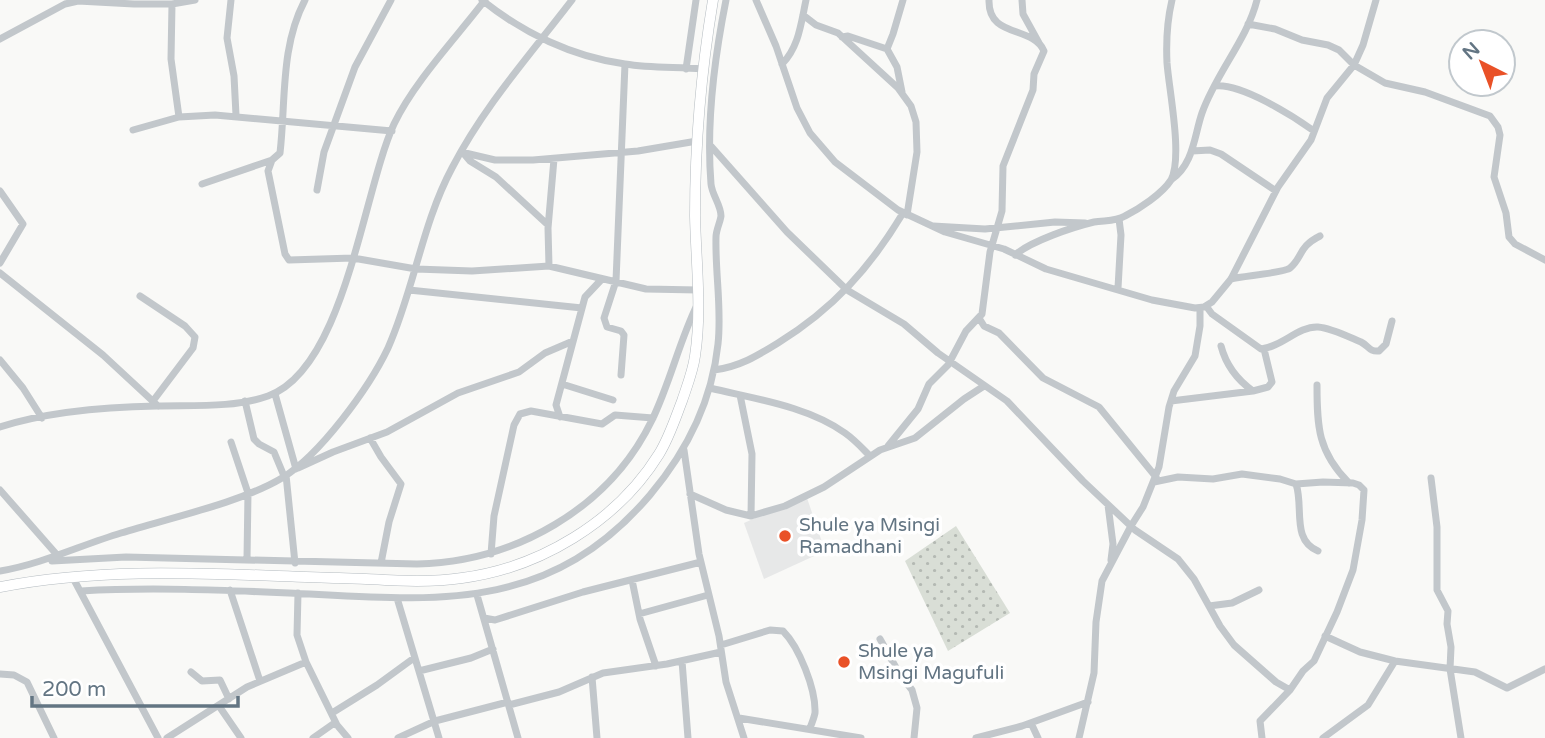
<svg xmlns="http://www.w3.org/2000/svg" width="1545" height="738" font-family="'Varela Round',sans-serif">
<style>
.built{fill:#e7e8e8}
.park{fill:url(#park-dots)}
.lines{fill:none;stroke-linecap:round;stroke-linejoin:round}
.secondary-casing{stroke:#b4bbc0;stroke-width:11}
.minor{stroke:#c2c7cb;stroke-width:7}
.secondary{stroke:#fff;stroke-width:10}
.poi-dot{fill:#e95127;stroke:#fff;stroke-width:2.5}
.labels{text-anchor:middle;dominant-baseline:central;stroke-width:7;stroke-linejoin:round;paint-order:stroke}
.poi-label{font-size:19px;fill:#637583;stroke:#fff;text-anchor:start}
</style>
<defs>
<pattern id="park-dots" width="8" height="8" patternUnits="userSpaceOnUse" patternTransform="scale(1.75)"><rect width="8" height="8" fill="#d9ded6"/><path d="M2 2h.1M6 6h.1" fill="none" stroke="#b4b9b3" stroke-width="1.8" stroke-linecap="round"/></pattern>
</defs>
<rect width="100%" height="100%" fill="#f9f9f7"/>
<path class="built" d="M806 495 825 551 764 579 744 523Z"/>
<path class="park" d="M956 526 1010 613 948 651 905 561Z"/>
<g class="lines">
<g class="secondary-casing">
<path id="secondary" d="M0 587C112 565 226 575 339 578 379 579 421 584 462 578 539 568 617 522 659 454 669 438 675 419 682 401 687 386 693 371 695 356 702 310 696 262 695 216 695 143 701 72 713 0"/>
</g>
<path class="minor" d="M231 0 227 38 234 76 236 115
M305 0C280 47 286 102 280 153L272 160 268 171 285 254 289 260 353 258 416 269 472 271 549 266 646 289 698 290
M482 0C523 33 573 57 625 64 650 68 676 67 702 69
M756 0 776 46 797 108 810 133 835 162 898 210 945 232 1004 249 1046 269 1152 300 1195 308 1204 307 1212 302 1231 279 1278 187 1311 140 1327 98 1354 65 1363 45 1376 0
M1022 0 1023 14 1039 43
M803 15 816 25 838 33 898 88 911 106 916 122 917 152 907 215
M1248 24 1275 29 1302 40 1328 45 1339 50 1354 65 1385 83 1425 92 1490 116 1498 127 1500 135 1494 177 1506 213 1509 237 1515 244 1545 260
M842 37 848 36 887 49 897 67 902 92
M0 39 65 4 78 1 134 4H172
M887 49 893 34 903 0
M782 64C799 47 801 23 806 0
M686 69 696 0
M1215 86C1241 83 1293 116 1314 131
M179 117 171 59 172 4 195 0
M133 130 179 117 215 115 392 131
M710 145 787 232 847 290 904 324 938 353 1007 401 1083 481 1135 530 1178 559 1194 579 1220 626 1234 645 1276 682 1290 690
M1192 151 1210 150 1221 154 1276 191
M461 152 495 160H533L638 151 697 141
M464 154 470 161 496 177 548 225
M1171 180C1194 164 1194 136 1202 113 1216 73 1247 40 1257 0
M202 184 272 160
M317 190 324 152 355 67 391 0
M0 191 23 224 0 263
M933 226 985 229 1055 222 1085 223
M1015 255C1031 241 1073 227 1094 222 1104 220 1115 222 1125 216 1139 209 1162 194 1171 180 1183 157 1169 90 1167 63 1166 42 1167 21 1172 0
M549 266 548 228 554 159
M0 273 103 355 158 406
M1231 279C1242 276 1284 273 1290 268 1303 257 1298 247 1320 236
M1118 288 1121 235 1119 219
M409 290 582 308
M140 296 185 326 195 337 193 348 153 401
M1206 306 1212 314 1261 349C1282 347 1298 326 1318 327 1331 328 1349 337 1361 342 1369 346 1369 352 1379 351L1386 344 1392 321
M979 318 984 326 999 333 1043 378 1099 407 1156 477
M1221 346C1226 365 1236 379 1253 391L1268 387 1272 382 1264 349
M0 360 23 388 42 418
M714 370C739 367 757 356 778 343 833 309 870 268 903 213
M621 375 624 335 621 331 607 327 604 318 616 281 625 64
M562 384 613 400
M1317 385C1317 427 1318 452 1349 483
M710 388C755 399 807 406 845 433 855 440 862 448 870 456
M275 394 296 469
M740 395 752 454 751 516
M245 401 254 439 259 444 274 452 284 476
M1171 401 1253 391
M560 417 556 405 585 297 602 279
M0 427C49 411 106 407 157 406 193 405 234 408 268 396 345 369 363 191 394 124 414 82 456 38 485 0
M370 438 381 457 401 484 389 522 381 563
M231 442 248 493 247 559
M888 446 918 409 929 384 948 365 966 331 982 314 990 252 1002 211 1003 166 1033 90 1034 74 1044 51C1033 25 988 39 989 0
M684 450 699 554 719 636 726 682 744 738
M298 468 333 452 387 432 458 393 519 372 545 353 573 341
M286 475 295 563
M1431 478 1437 527V590L1448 611 1447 624 1451 647 1450 669
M1154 482 1178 477 1213 479 1242 474 1280 479 1296 484 1323 482 1353 483 1359 485 1364 490 1362 520 1353 570 1337 612 1314 661 1303 671 1290 690 1260 721 1262 738
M1296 484C1304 507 1291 540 1318 551
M0 490 58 556
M690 494 726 510 751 516 785 506 824 487 880 450 915 438 964 399 984 386
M1108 505 1113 544 1111 560
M491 554 494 516 514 425 520 414 531 411 602 424 615 415 653 418
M52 561 126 557 417 564C514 562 609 509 652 420 670 383 679 342 697 305
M0 571C42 564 81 545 121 533 169 518 240 503 282 478 320 455 369 388 388 348 414 290 422 224 452 168 484 106 530 55 572 0
M72 576 158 738
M632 580 640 619 656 666
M230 590 260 681
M81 591C150 587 220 590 289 593 431 600 547 616 650 495 687 451 712 401 718 344 722 308 715 273 716 237 716 230 720 223 721 216 721 205 712 195 711 184 706 123 714 60 726 0
M298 593 297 635 306 662 337 725
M477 595 518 738
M397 598 439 738
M1209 606 1232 603 1259 590
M639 614 708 595
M484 618 495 620 583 592 701 562
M1325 636 1360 652 1395 661 1475 672 1507 688 1545 669
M880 639 899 673 912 690 917 708 914 738
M721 645 770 630 783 631C799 647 816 689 815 713 814 718 812 723 810 728
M682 661 688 738
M1450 669 1461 738
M419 671 471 658 493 649
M191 672 202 681 220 680 229 699
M0 674 14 675 27 682 54 738
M592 677 597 738
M509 705 559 692 603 673 667 664 721 652
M219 706 241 738
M332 713 377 685 414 658
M739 718 861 738
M1031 723 1038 738
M167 738 247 687 306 662
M313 738 333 724 337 725 348 738
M398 738 435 721 508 702
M976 738 1022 726 1088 702
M1079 738 1094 673 1096 622 1102 581 1131 526 1143 507 1159 467 1169 407 1174 391 1195 356 1200 326V308
M1323 738 1368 705 1395 661"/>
<use href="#secondary" class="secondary"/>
</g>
<g class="poi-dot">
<circle cx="785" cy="536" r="7"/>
<circle cx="844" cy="662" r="7"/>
</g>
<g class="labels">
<g class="poi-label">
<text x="799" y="525">Shule ya Msingi<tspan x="799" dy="22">Ramadhani</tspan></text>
<text x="858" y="651">Shule ya<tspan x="858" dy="22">Msingi Magufuli</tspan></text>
</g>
</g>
<g transform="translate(1482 63) rotate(318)"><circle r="33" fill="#ffffff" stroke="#c1c8cd" stroke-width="2"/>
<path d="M0-5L12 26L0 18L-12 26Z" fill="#e95127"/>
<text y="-10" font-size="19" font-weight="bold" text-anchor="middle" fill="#637583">N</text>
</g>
<path d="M32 696v10h206v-10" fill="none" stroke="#637583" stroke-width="3.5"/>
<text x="42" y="696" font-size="21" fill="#637583" stroke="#ffffff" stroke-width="5" paint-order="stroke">200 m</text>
</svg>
